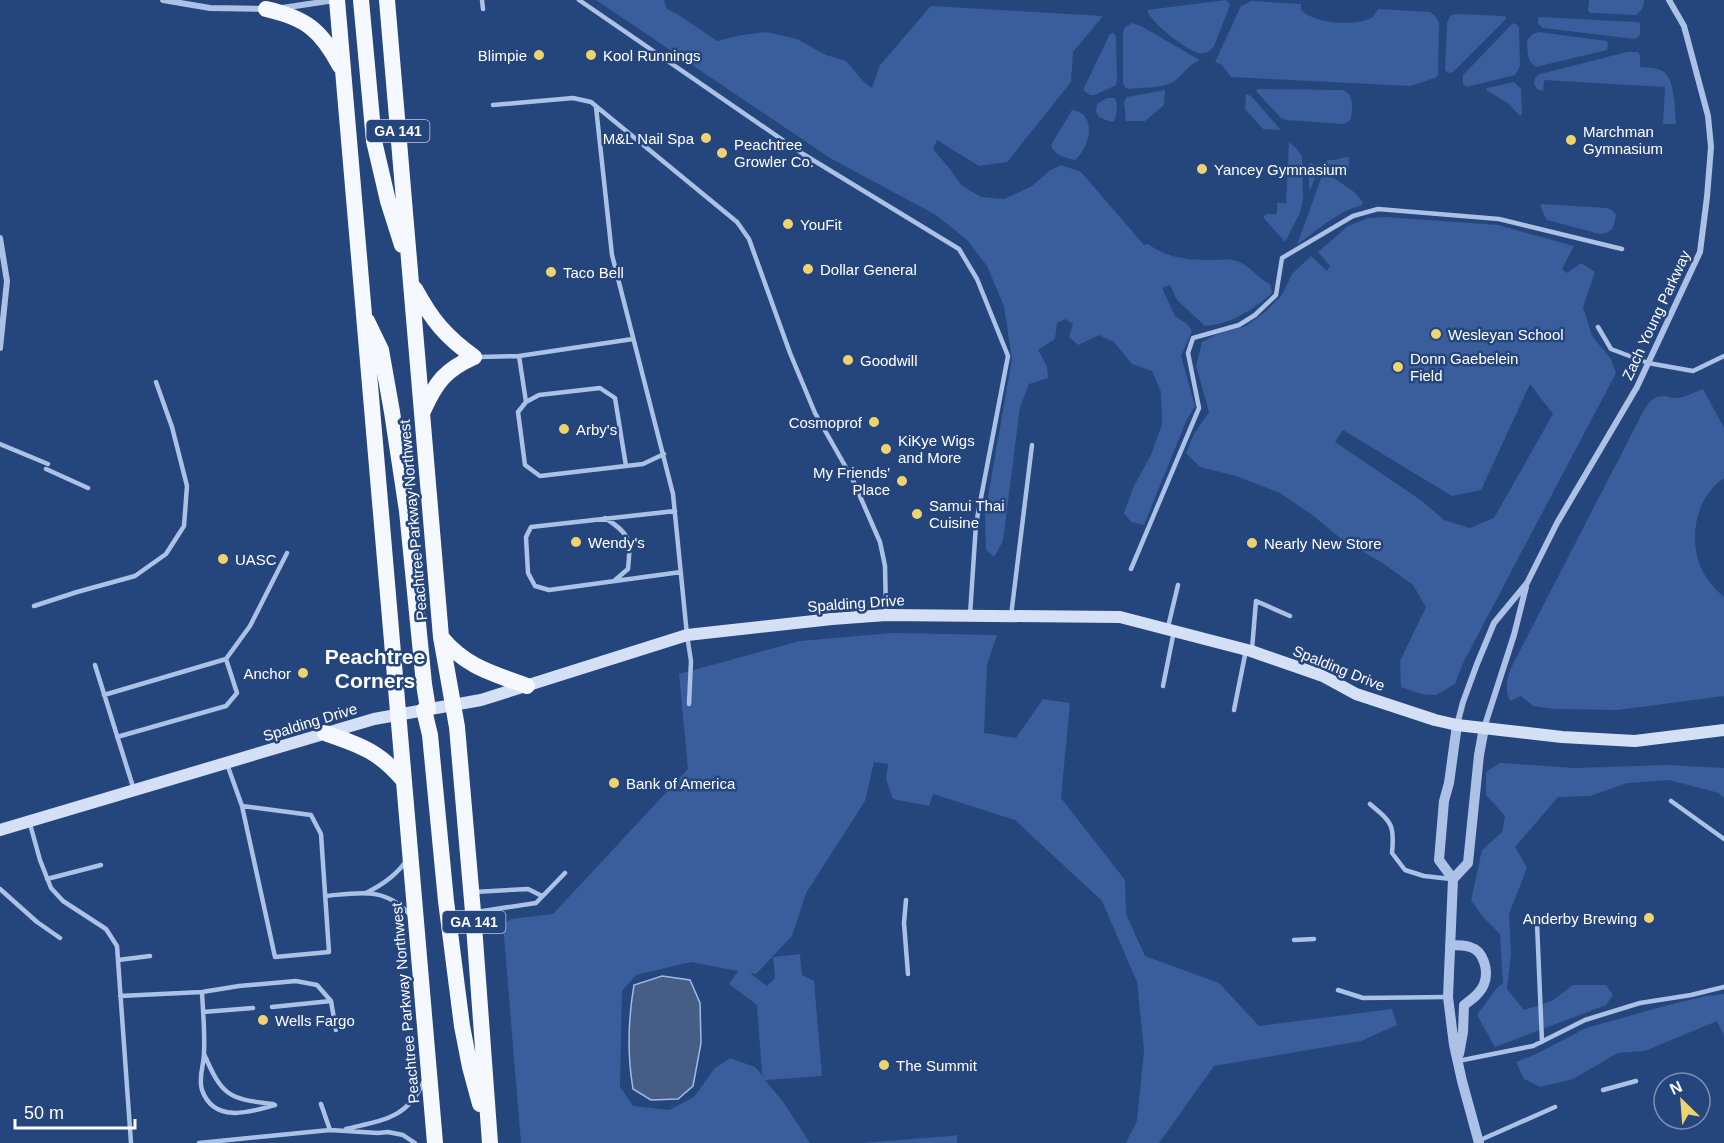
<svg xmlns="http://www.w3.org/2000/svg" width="1724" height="1143" font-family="Helvetica,sans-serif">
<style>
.green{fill:#395e9b;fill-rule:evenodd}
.water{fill:#465d86;stroke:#9fbae6;stroke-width:1.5}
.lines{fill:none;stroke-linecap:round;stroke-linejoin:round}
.service{stroke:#abc1e5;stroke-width:4.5}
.minor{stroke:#abc1e5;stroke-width:6}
.tertiary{stroke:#abc1e5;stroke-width:10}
.secondary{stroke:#d4e0f5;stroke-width:12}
.trunk{stroke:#f5f8fe;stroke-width:16}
.poi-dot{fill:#eed36f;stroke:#25457d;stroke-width:2}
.labels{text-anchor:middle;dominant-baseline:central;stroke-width:5;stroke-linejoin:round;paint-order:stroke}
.shield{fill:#25457d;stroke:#bec7d8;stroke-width:1.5}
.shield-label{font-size:14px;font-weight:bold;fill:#fff}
.poi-label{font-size:15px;fill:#fff;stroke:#25457d;text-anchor:start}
.street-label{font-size:15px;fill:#fff;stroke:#25457d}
.district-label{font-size:21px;font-weight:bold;fill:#fff;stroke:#25457d}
</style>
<rect width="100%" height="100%" fill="#25457d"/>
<path class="green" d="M596 0H664L667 9 682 17 717 41 742 35 766 32 797 39 826 55 846 61 863 81 872 88 880 65 931 6 1103 16 1073 52 1071 82 1007 162 979 166 937 140 933 149 950 169 961 185 981 197 1004 199 1032 186 1049 171 1061 165 1081 172 1144 245 1148 244C1167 258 1187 260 1211 260 1220 260 1230 258 1239 262 1251 266 1258 279 1270 284L1272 293C1253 310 1231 324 1205 326L1177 300 1170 285 1162 288 1175 316 1187 324 1192 331 1181 356 1195 406 1187 419 1144 525 1131 522 1124 513 1134 486 1151 455 1162 424 1161 392 1152 371 1132 364 1114 342 1099 335 1078 345 1069 337 1073 324 1065 319 1057 323 1055 339 1038 350 1047 366 1048 378 1029 384 1020 407 1003 541 994 557 986 550 985 514 1012 359 1004 306 987 266 967 240 936 215 830 158Z
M1226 0 1230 5 1214 46C1211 51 1205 55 1198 53 1185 49 1151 23 1147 10Z
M1589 0H1644C1644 7 1641 11 1636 15L1595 13H1590L1588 10Z
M1251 1 1301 4V10C1314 24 1357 27 1373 17 1373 16 1378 10 1378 9L1430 12 1435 16 1439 23 1438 75 1435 78 1410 86 1231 77 1222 65 1215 62 1241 6Z
M1455 14 1505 16 1506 19 1453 72 1448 73 1445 70 1447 23 1450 16Z
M1541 17 1636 22 1640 23V35L1635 39 1543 28 1538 24V18Z
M1132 23 1141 26 1198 59 1199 61C1187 65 1183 76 1173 82 1161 89 1142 87 1129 89L1125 87 1123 83V32L1125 27Z
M1513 23 1517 25 1519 28 1520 66 1515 75 1466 87 1463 83V75Z
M1539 32 1607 41 1608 45 1607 50 1536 67C1526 61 1528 51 1527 40L1533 34Z
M1114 33 1116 37 1117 79 1116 85 1095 95H1090L1083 90 1110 34Z
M1627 52H1638L1640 55V67C1648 68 1657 67 1664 72 1675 80 1675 111 1676 124H1663L1665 87 1544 80 1543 91 1537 89 1534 84 1535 78 1540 74Z
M1514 82 1521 89 1522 114 1520 116 1508 103 1486 90 1487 88Z
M1258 89 1343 90C1355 96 1352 107 1351 119L1348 122 1343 124 1286 120 1281 118 1256 91Z
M1165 90 1164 105 1145 121H1126L1124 102 1127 97Z
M1246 94 1251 96 1281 130 1263 129 1245 109Z
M1107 98H1115C1118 105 1117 114 1114 121L1111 122 1099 117 1096 112 1097 104Z
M1072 110C1098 113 1090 148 1075 160 1066 158 1053 155 1051 145Z
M1289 142 1297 149 1302 157 1303 198 1300 213 1285 242 1263 217 1266 214H1277V203H1286Z
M1346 157 1349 158 1348 175 1346 177 1343 176 1325 162 1328 160H1334Z
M1311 163 1318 167V170L1310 190 1309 188V164Z
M1323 173H1327L1354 192 1363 202 1362 205C1337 212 1318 229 1297 245Z
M1542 204 1607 208 1612 210 1616 215C1613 228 1614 232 1600 234L1547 220 1540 206Z
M1386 217 1498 225 1574 246 1562 269 1567 273 1581 263 1595 272 1583 307 1592 336 1611 359 1616 373 1463 663 1455 684 1436 695 1421 694 1401 687 1400 661 1426 607 1413 585 1381 562 1345 542 1311 514 1280 493 1236 476 1200 467 1186 453 1194 434 1209 412 1196 366 1202 342 1217 334 1246 326 1265 312 1282 295 1292 274 1311 256 1327 271 1330 266 1318 252 1348 226 1368 218ZM1530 384 1553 414 1494 518 1470 528 1444 520 1422 501 1335 442 1343 430 1452 496 1481 490Z
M1703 389 1724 428V478C1696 497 1688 537 1701 568 1706 579 1715 589 1724 597V696L1618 710 1555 709 1533 706 1521 696 1510 701C1505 689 1506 681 1511 668L1644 410C1649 402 1654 395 1664 396 1667 396 1670 398 1674 398 1684 398 1693 393 1703 389Z
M892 633 997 635 987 665 984 733 1016 738 1043 699 1070 703 1061 798 1125 880 1126 914 1145 956 1219 983 1259 1026 1392 1009 1397 1025 1361 1041 1214 1066 1159 1143H1126L1137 1121 1144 1050 1137 982 1102 901 1015 820 933 794 929 806 893 799 886 779 888 764 874 762 865 801 806 893 792 936 756 974 750 973 767 986 775 978 773 957 800 954 802 975 814 981 822 1076 765 1080 784 1103 810 1143H521L503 924 511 919 553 914 688 769 679 674 800 641ZM691 962 738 971 729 984 757 1005 762 1073 765 1078 755 1067 730 1058 714 1069 694 1097 669 1110 633 1106 620 1087 622 991 636 975Z
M1500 763 1574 768 1667 765 1724 768V798L1719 793 1669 780 1627 783 1590 796 1558 797 1515 847 1527 868 1509 914 1511 953 1507 989 1524 1010 1552 1001 1573 985H1606L1613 995 1606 1005 1495 1047 1477 1015 1497 988 1503 983 1500 934 1482 916 1471 900 1482 850 1502 832 1505 816 1486 795V772Z
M1724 994V1036L1717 1021 1645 1051 1618 1053 1573 1079 1540 1087 1524 1079 1516 1062 1536 1054 1586 1028 1668 1005 1707 996Z
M957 1135V1143H862L951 1136Z"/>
<path class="water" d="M662 976 690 980 700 1003 701 1043 693 1086 678 1099 651 1100 633 1089C627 1054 628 1020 634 985Z"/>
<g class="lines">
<path class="service" d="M482 0 483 9
M579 0 803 154 959 249 977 279 1008 356 976 524 970 615
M493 105 573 98 591 102 737 222 749 239 790 353 815 413 852 478 880 542 885 566 886 612
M596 107 612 255 673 494 687 635 691 661 689 704
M1598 327 1611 349 1648 363 1693 371 1724 356
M519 356 526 402
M478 357 519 356 633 339
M0 444 48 464
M626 466 615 398 600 388 539 395 526 402 518 412 525 465 540 476 643 464 664 454
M46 469 88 488
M675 511 531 527 526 537 528 573 535 586 549 590 681 572
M605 518C630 534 631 539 628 569L614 581
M1131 569 1199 408 1188 353 1193 338 1239 325 1255 315 1276 295 1282 258 1353 216 1378 209 1499 219 1622 249
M34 606 77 592 135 576 166 554 184 526 187 486 172 427 156 382
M1011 616 1032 445
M1168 627 1178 585
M1252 649 1256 601 1290 616
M95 665 134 790
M1163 686 1174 631
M104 695 226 659 250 626 287 553
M1234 710 1246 650
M117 737 226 706 237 693 226 659
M227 764 242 806 275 957 329 952 321 834 311 815 242 806
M1671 801 1724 839
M1370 804C1391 822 1395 824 1392 853L1405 870 1424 876 1451 879
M30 824 40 860 51 888 63 901 106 929 117 946 131 1143
M47 879 101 865
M0 889 37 922 60 938
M474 892 528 889 542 896
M366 893C382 885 396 876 406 861
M325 896C359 893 386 886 411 916
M906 900 904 923 908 974
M476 912 536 903 565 873
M1537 923 1542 1042
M1294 940 1314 939
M118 960 150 956
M1338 990 1363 998 1448 997
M202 992C203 1012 205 1033 204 1053 204 1065 198 1078 202 1090 214 1124 251 1112 275 1105
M120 996 202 992 239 986 296 981 317 985 331 1001 336 1030
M272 1007 331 1001
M203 1012 253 1008
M204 1054C222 1095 227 1099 273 1104
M1458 1061 1533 1046 1585 1020 1640 1003 1691 995 1724 987
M1603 1090 1636 1081
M321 1104 330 1130
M346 1129C383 1120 407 1119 424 1081
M1478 1141 1555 1107
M199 1143 330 1130 378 1133 388 1132 403 1135 415 1143"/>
<path class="minor" d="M163 0 210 8 266 9
M282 8 335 0
M0 238 7 281 0 348
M1457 725 1463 702 1477 664 1494 623 1527 583 1557 523 1637 387 1700 252 1707 197 1711 147 1708 116 1684 26 1669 0
M1484 728 1514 635 1526 587"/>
<path class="tertiary" d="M1453 879 1448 997 1454 1045 1462 1081 1479 1143
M1453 879 1439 860 1444 801 1449 783 1457 725
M1453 879 1468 863 1479 755 1484 728
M1450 945C1456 945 1464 945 1470 947 1484 951 1489 971 1484 984 1481 993 1471 1000 1464 1005L1463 1032 1459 1054"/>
<path class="secondary" d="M0 830 374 719 481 700 687 635 832 619 886 615 1120 617 1251 651 1323 676 1356 694 1435 720 1457 725 1562 737 1635 741 1724 730"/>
<path class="trunk" d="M337 0 435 1143
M361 0 374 141 388 201 402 245
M387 0 441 637 457 727 473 912 490 1143
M266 9C306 18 321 30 340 66
M415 289C432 320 445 336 474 357
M367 321 381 350 392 412 407 511 424 684 428 709
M423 411C436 382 445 370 474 357
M441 637C466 667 492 673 527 686
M424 710 430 735 446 901 462 1026 470 1067 480 1104
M325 733C360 745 379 751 404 781"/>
</g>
<g class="poi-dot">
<circle cx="539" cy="55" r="6"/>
<circle cx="591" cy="55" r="6"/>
<circle cx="706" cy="138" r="6"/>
<circle cx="1571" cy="140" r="6"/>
<circle cx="722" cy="153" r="6"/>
<circle cx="1202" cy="169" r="6"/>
<circle cx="788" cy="224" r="6"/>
<circle cx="808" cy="269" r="6"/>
<circle cx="551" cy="272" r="6"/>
<circle cx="1436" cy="334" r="6"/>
<circle cx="848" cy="360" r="6"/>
<circle cx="1398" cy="367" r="6"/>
<circle cx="874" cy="422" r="6"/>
<circle cx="564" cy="429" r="6"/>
<circle cx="886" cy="449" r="6"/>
<circle cx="902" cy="481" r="6"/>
<circle cx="917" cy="514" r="6"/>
<circle cx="576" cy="542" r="6"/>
<circle cx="1252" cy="543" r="6"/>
<circle cx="223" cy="559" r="6"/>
<circle cx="303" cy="673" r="6"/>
<circle cx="614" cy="783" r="6"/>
<circle cx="1649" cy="918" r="6"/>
<circle cx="263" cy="1020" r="6"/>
<circle cx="884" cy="1065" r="6"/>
</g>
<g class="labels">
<g class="shield">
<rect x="366.5" y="120" width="63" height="22" rx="4.5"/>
<rect x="442.5" y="911" width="63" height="22" rx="4.5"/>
</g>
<g class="shield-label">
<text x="398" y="131">GA 141</text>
<text x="474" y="922">GA 141</text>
</g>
<g class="poi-label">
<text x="527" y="55" text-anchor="end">Blimpie</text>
<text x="603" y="55">Kool Runnings</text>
<text x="1583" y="131">Marchman<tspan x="1583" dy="17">Gymnasium</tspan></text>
<text x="694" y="138" text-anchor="end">M&amp;L Nail Spa</text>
<text x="734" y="144">Peachtree<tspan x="734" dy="17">Growler Co.</tspan></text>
<text x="1214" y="169">Yancey Gymnasium</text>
<text x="800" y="224">YouFit</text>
<text x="820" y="269">Dollar General</text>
<text x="563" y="272">Taco Bell</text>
<text x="1448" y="334">Wesleyan School</text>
<text x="1410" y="358">Donn Gaebelein<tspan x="1410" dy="17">Field</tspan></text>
<text x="860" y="360">Goodwill</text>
<text x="862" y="422" text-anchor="end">Cosmoprof</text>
<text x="576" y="429">Arby's</text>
<text x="898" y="440">KiKye Wigs<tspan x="898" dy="17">and More</tspan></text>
<text x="890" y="472" text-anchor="end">My Friends'<tspan x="890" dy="17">Place</tspan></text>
<text x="929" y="505">Samui Thai<tspan x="929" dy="17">Cuisine</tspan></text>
<text x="588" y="542">Wendy's</text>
<text x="1264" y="543">Nearly New Store</text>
<text x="235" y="559">UASC</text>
<text x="291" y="673" text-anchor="end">Anchor</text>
<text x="626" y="783">Bank of America</text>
<text x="1637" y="918" text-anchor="end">Anderby Brewing</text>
<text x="275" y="1020">Wells Fargo</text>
<text x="896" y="1065">The Summit</text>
</g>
<g class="street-label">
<text transform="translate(1656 315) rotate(-65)">Zach Young Parkway</text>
<text transform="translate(413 520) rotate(-95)">Peachtree Parkway Northwest</text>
<text transform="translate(856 603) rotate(-4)">Spalding Drive</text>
<text transform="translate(1339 668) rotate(22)">Spalding Drive</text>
<text transform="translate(310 722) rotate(-17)">Spalding Drive</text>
<text transform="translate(405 1003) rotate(-95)">Peachtree Parkway Northwest</text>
</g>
<g class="district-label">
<text x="375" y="656">Peachtree<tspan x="375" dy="24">Corners</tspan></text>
</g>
</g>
<g transform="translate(1682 1101) rotate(335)"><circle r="28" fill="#25457d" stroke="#7c8fb1" stroke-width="1.5"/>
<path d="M0-4.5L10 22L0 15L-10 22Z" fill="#eed36f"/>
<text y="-9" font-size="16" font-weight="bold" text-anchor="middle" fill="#ffffff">N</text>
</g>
<path d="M15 1119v9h120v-9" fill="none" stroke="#ffffff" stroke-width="3"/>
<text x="24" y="1119" font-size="18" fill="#ffffff" stroke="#25457d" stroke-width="4.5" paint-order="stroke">50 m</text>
</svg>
